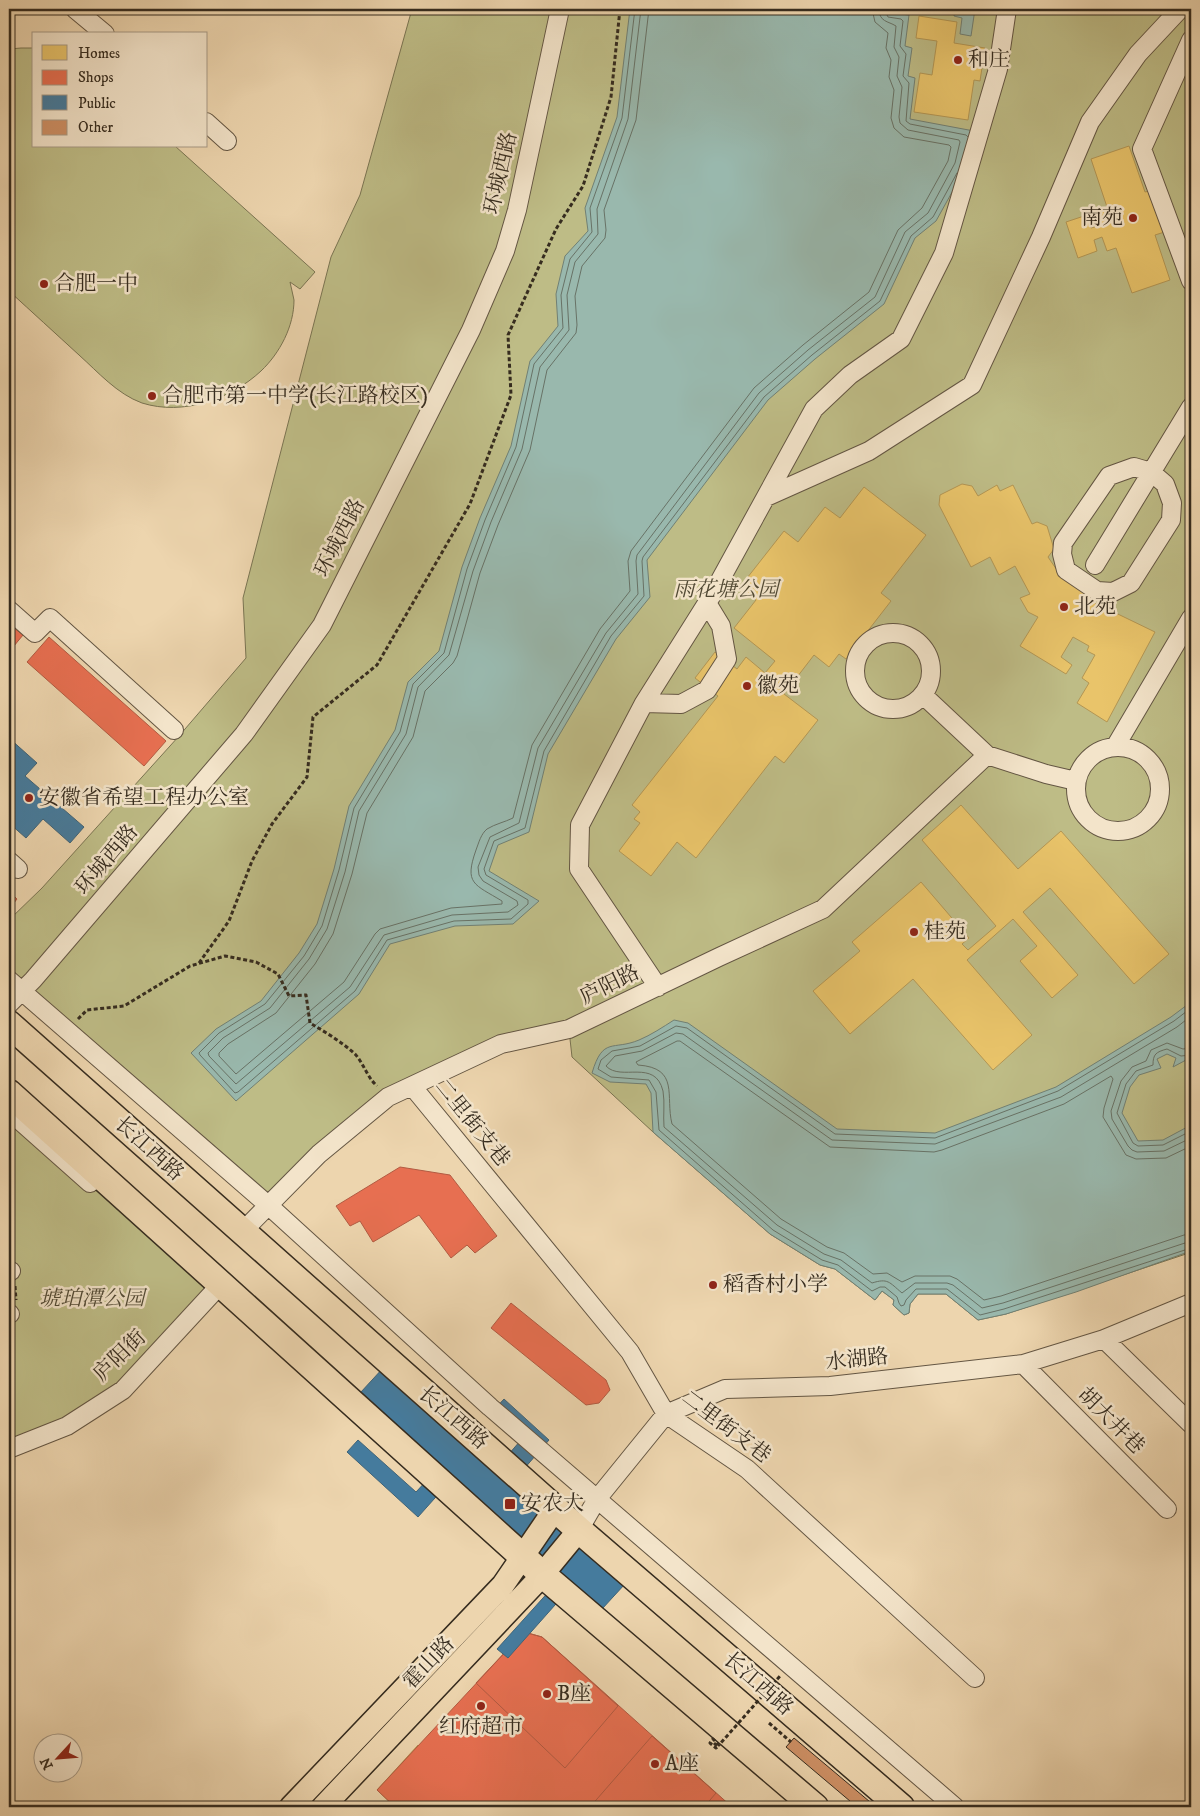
<svg xmlns="http://www.w3.org/2000/svg" width="1200" height="1816" font-family="'IM FELL DW Pica','Noto Serif SC',serif">
<style>
.green{fill:#bebc86;stroke:#7a7452}
.water{fill:#99b8ad;stroke:#718074}
.homes{fill:#e9c46a;stroke:#b39654}
.shops{fill:#e76f51;stroke:#b25b42}
.public{fill:#457b9d;stroke:#406377}
.lines{fill:none;stroke-linecap:round;stroke-linejoin:round}
.shore{stroke:#687266;stroke-width:1}
.building{fill:#ce9065;stroke:#362c1f}
.minor-casing{stroke:#645643;stroke-width:20}
.major-casing{stroke:#362c1f;stroke-width:25}
.highway-casing{stroke:#362c1f;stroke-width:29}
.path{stroke:#362c1f;stroke-width:3;stroke-dasharray:4 2.5;stroke-linecap:butt}
.minor{stroke:#f3e4ca;stroke-width:18}
.major{stroke:#edd5ae;stroke-width:22}
.highway{stroke:#edd5ae;stroke-width:26}
.path-bridge{stroke:#362c1f;stroke-width:3;stroke-dasharray:4 2.5;stroke-linecap:butt}
.poi-dot{fill:#8f2418;stroke:#f3e4ca;stroke-width:2}
.labels{text-anchor:middle;dominant-baseline:central;stroke-width:5;stroke-linejoin:round;paint-order:stroke}
.poi-label{font-size:21px;fill:#362c1f;stroke:#f3e4ca;text-anchor:start}
.street-label{font-size:21px;fill:#362c1f;stroke:#f3e4ca}
.park-label{font-size:21px;font-style:italic;fill:#514934;stroke:#f3e4ca}
</style>
<rect width="100%" height="100%" fill="#edd5ae"/>
<filter id="stains"><feTurbulence type="fractalNoise" baseFrequency=".004" numOctaves="4"/><feColorMatrix values="0 0 0 0 .2 0 0 0 0 .09 0 0 0 0 .02 0 0 0 .5 -.17"/></filter>
<radialGradient id="worn" r=".72"><stop offset=".6" stop-color="#630" stop-opacity="0"/><stop offset="1" stop-color="#630" stop-opacity=".3"/></radialGradient>
<path class="green" d="M412 9H1191V1251L1189 1253 1006 1314 978 1320 946 1294H918L910 1304 909 1313 904 1315 893 1305 894 1300 882 1291 875 1300 835 1269 820 1265 770 1234 653 1132 572 1057 569 1030 501 1044 388 1097 268 1205 9 980V920L42 888 179 736 246 658 243 598 331 257 360 195Z
M21 48H34V146H175L315 272 300 289 290 282C291 288 293 294 294 300 294 326 280 353 261 371 231 399 183 416 142 403 117 394 98 372 79 355 55 333 32 312 9 291V49Z
M9 1111 213 1293 123 1390 9 1449Z"/>
<path class="water" d="M630 9H891V13L909 15 905 46 912 48 908 76 915 78 910 119 974 131 966 167 936 221 915 238 884 304 815 359 768 400 647 560 650 597 616 639 548 754 529 832 498 845 489 871 539 901 513 924 455 926 390 944 359 994 236 1101 191 1053 216 1029 261 1001 299 953 317 924 334 869 349 806 395 730 408 682 439 651 462 567 480 518 511 446 530 361 558 326 556 294 565 256 588 231 585 208 617 117Z
M955 9H975L971 36 960 34 962 18 954 16Z
M1191 1002V1060H1186L1173 1067 1176 1058 1167 1054 1157 1059 1161 1068 1139 1075 1130 1087 1122 1113 1138 1141 1163 1140 1191 1125V1251L1076 1292 1006 1314 978 1320 946 1294H918L910 1304 909 1313 904 1315 893 1305 894 1300 882 1291 875 1300 835 1269 820 1265 770 1234 653 1132 651 1093 646 1084 610 1082 592 1073C603 1036 613 1051 639 1040 651 1035 663 1027 674 1020L688 1023 837 1129 935 1133 1056 1087 1171 1017Z"/>
<path class="homes" d="M919 16 957 22 954 43 985 48 980 81 974 80 968 120 914 112 920 73 932 75 937 41 916 38Z
M1129 146 1145 192 1157 189 1171 230 1155 235 1170 280 1132 293 1116 248 1107 251 1102 237 1094 240 1097 251 1078 258 1066 222 1087 215 1091 228 1101 225 1097 213 1108 210 1091 159Z
M962 484 972 486 978 496 997 485 1000 491 1013 485 1032 524 1037 522 1047 526 1054 549 1048 557 1061 576 1097 591 1093 602 1155 632 1107 722 1077 703 1089 683 1082 678 1095 655 1087 651 1089 646 1073 637 1061 657 1072 665 1066 674 1020 646 1038 617 1028 612 1020 598 1030 594 1015 566 999 575 990 557 971 567 939 505 940 495Z
M864 487 926 535 881 593 891 601 846 659 839 654 829 667 814 655 784 694 818 720 784 763 775 756 696 858 677 842 651 876 619 851 640 823 634 819 640 812 632 805 718 696 695 678 715 652 737 669 746 657 765 673 775 661 734 628 756 600 740 587 784 531 798 542 825 507 840 518Z
M961 805 1018 869 1061 831 1169 954 1134 984 1050 888 1023 912 1078 975 1052 998 1020 961 1037 946 1013 919 967 960 1032 1035 993 1070 913 979 850 1034 813 991 860 951 852 942 921 882 969 938 962 944 968 950 996 926 922 840Z
M418 1745 476 1807H395L377 1790Z"/>
<path class="shops" d="M9 624 23 635 9 652Z
M49 637 166 741 144 766 27 662Z
M9 891 17 899 9 909Z
M400 1167 450 1175 497 1236 475 1253 467 1245 451 1258 419 1215 373 1242 360 1221 350 1226 336 1206Z
M511 1303 606 1380 610 1390 599 1403 586 1405 491 1328Z
M524 1632 542 1637 732 1807H395L377 1790Z
M524 1632 542 1637 618 1706 565 1768 476 1683Z
M652 1736 716 1793 704 1807H590Z"/>
<path class="public" d="M9 738 37 763 25 776 84 827 70 843 43 819 26 838 9 823Z
M396 1354 508 1455 521 1440 491 1413 504 1399 549 1440 523 1470 636 1572 591 1621 563 1596 508 1658 497 1649 552 1588 443 1489 418 1517 347 1452 358 1440 416 1492 429 1478 349 1405Z"/>
<g class="lines">
<path class="shore" d="M635 9 622 118 590 208 592 232 570 259 561 295 563 328 534 364 516 447 485 520 467 569 444 653 413 684 400 732 354 808 339 870 322 926 304 956 265 1004 219 1033 199 1053 200 1055 235 1093 238 1092 355 991 387 940 454 921 511 919 528 904V900L486 875 484 869 494 841 525 828 544 751 611 636 644 596 642 561 643 557 764 397 812 355 880 301 911 236 933 217 957 173
M641 9 628 119 597 209 598 234 575 262 567 295 569 330 540 367 522 449 491 522 473 571 449 655 418 687 406 734 359 811 345 872 327 929 309 959 270 1008 223 1038 208 1053 209 1056 236 1084 350 987 384 935 452 915 508 912 518 905 517 901 483 881 479 875 478 867 490 837 519 823 538 748 606 633 638 594 636 561 637 555 759 393 808 350 875 297 905 232 928 213 955 163 960 142 959 140 908 130 900 123 899 117 902 87 897 76 899 57 894 47 896 26C888 21 879 22 879 9
M649 9 636 120 604 210 606 230 605 238 582 266 575 296 577 325 576 333 547 370 530 450 498 525 480 573 457 656 453 663 425 691 413 737 367 813 352 874 333 934 315 964 276 1013 228 1044 219 1053V1056L236 1074 344 982 375 934 380 929 451 908 502 904V901C474 884 464 884 476 850 479 842 481 834 487 829 495 824 505 822 513 818L532 745 600 629 630 591 628 561 631 551 754 388 803 345 869 292 898 230 922 208 948 161 951 147 949 145 904 137 894 128 891 118 894 90 889 77 891 60 886 48 888 33 875 22 872 9
M886 9V13L888 17 901 19 903 21 900 46 906 54 903 76 909 83 906 121 910 124 966 135 968 137
M1191 1008 1174 1021 1058 1091 935 1138 835 1134 687 1028 676 1026 640 1046 612 1051 601 1060 598 1069 611 1077 649 1080 656 1092 659 1130 773 1230 822 1260 838 1265 872 1291 880 1287H885L897 1297 899 1303 901 1306 904 1305 906 1300 916 1289H947L980 1315 1004 1309 1191 1248
M1191 1016 1177 1027 1061 1097 935 1144 832 1140 683 1034 676 1033 642 1051 615 1056 606 1066C621 1082 655 1058 663 1091 665 1103 663 1115 664 1127L777 1225 824 1254 841 1260 872 1283C888 1278 889 1282 902 1293L915 1283H947L953 1285 982 1308 1003 1303 1191 1241
M1191 1048 1183 1049 1167 1043 1151 1050 1146 1061 1132 1067 1121 1081 1111 1111 1112 1119 1128 1146 1132 1150 1137 1152 1164 1151 1191 1138
M1191 1055 1181 1056 1167 1049C1156 1052 1153 1054 1153 1065L1136 1071 1126 1084 1117 1113 1133 1143 1138 1146 1163 1145 1191 1131
M1191 1146 1166 1158 1136 1159 1126 1155 1103 1117 1104 1108 1113 1079 1111 1076 1064 1104 942 1150 934 1152 830 1147 680 1041H677L636 1062 638 1065C680 1068 665 1096 672 1124L781 1219 827 1247 844 1253 873 1274 887 1273 902 1282 915 1276H950L957 1279 984 1300 1001 1296 1184 1235 1191 1234"/>
</g>
<path class="building" d="M794 1738 876 1807H857L786 1747Z"/>
<g class="lines">
<g class="minor-casing">
<path id="minor" d="M75 9 105 34
M1191 40 1142 149 1191 281
M206 122 227 141
M1134 467 1151 472 1165 484 1172 503 1171 520 1131 583 1113 592 1097 591 1066 570 1062 554 1063 543 1109 476Z
M766 497 869 451 972 385 1041 237 1090 122 1138 54 1180 9
M1095 565 1191 407
M9 610 35 633 50 618 174 730
M855 671a38 38 0 1 1 76 0a38 38 0 1 1-76 0Z
M923 695 987 755 1046 774 1076 781
M644 703 681 704 707 690 727 659 721 626 707 603
M1076 789a42 42 0 1 1 84 0a42 42 0 1 1-84 0Z
M1115 747 1191 618
M9 861 18 869
M9 980 268 1205 490 1407 955 1807
M658 987 579 869 580 825 644 703 712 595 814 409 850 375 901 339 944 253 998 69 1007 9
M9 1004 33 980 244 734 322 625 471 330 505 251 517 210 560 9
M412 1086 630 1352 666 1414 747 1469 975 1678
M9 1111 90 1183
M242 1232 319 1154 388 1097 501 1044 569 1029 719 957 823 909 987 755
M9 1272 11 1271
M9 1313 10 1314
M1104 1339 1191 1424
M1023 1364 1167 1509
M9 1449 67 1426 123 1390 220 1285
M579 1530 597 1499 666 1414 725 1389 830 1386 1023 1364 1104 1339 1191 1303"/>
</g>
<g class="major-casing">
<path id="major" d="M291 1807 503 1585 555 1509
M323 1807 537 1581 579 1530"/>
</g>
<g class="highway-casing">
<path id="highway" d="M9 1024 579 1530 901 1807
M9 1093 543 1575 815 1807"/>
</g>
<path class="path" d="M199 963 229 921 252 861 272 824 307 777 313 717 377 665 470 504 511 395 508 335 556 229 583 186 611 97 620 9
M78 1019 87 1010 124 1006 190 966 225 956 256 962 278 974 289 996 306 995 310 1023C325 1032 342 1042 355 1054 364 1064 367 1077 377 1086
M15 1286 16 1300
M769 1723 791 1742"/>
<use href="#minor" class="minor"/>
<use href="#major" class="major"/>
<use href="#highway" class="highway"/>
<path class="path-bridge" d="M714 1743 718 1747 716 1748 710 1743 713 1739 719 1745 780 1676"/>
</g>
<g class="poi-dot">
<circle cx="958" cy="60" r="5"/>
<circle cx="1133" cy="218" r="5"/>
<circle cx="44" cy="284" r="5"/>
<circle cx="152" cy="396" r="5"/>
<circle cx="1064" cy="607" r="5"/>
<circle cx="747" cy="686" r="5"/>
<circle cx="29" cy="798" r="5"/>
<circle cx="914" cy="932" r="5"/>
<circle cx="713" cy="1285" r="5"/>
<rect x="504" y="1498" width="12" height="12" rx="2.5"/>
<circle cx="547" cy="1694" r="5"/>
<circle cx="481" cy="1706" r="5"/>
<circle cx="655" cy="1764" r="5"/>
</g>
<g class="labels">
<g class="poi-label">
<text x="968" y="60">和庄</text>
<text x="1123" y="218" text-anchor="end">南苑</text>
<text x="54" y="284">合肥一中</text>
<text x="162" y="396">合肥市第一中学(长江路校区)</text>
<text x="1074" y="607">北苑</text>
<text x="757" y="686">徽苑</text>
<text x="39" y="798">安徽省希望工程办公室</text>
<text x="924" y="932">桂苑</text>
<text x="723" y="1285">稻香村小学</text>
<text x="521" y="1504">安农大</text>
<text x="557" y="1694">B座</text>
<text x="481" y="1727" text-anchor="middle">红府超市</text>
<text x="665" y="1764">A座</text>
</g>
<g class="street-label">
<text transform="translate(501 173) rotate(-77)">环城西路</text>
<text transform="translate(340 538) rotate(-63)">环城西路</text>
<text transform="translate(107 860) rotate(-50)">环城西路</text>
<text transform="translate(610 985) rotate(-26)">庐阳路</text>
<text transform="translate(472 1123) rotate(51)">二里街支巷</text>
<text transform="translate(149 1149) rotate(42)">长江西路</text>
<text transform="translate(120 1356) rotate(-44)">庐阳街</text>
<text transform="translate(857 1360) rotate(-6)">水湖路</text>
<text transform="translate(453 1418) rotate(41)">长江西路</text>
<text transform="translate(1111 1421) rotate(45)">胡大井巷</text>
<text transform="translate(726 1427) rotate(37)">二里街支巷</text>
<text transform="translate(429 1663) rotate(-46)">霍山路</text>
<text transform="translate(758 1684) rotate(41)">长江西路</text>
</g>
<g class="park-label">
<text x="726" y="590">雨花塘公园</text>
<text x="92" y="1299">琥珀潭公园</text>
</g>
</g>
<rect width="1200" height="1816" fill="none" stroke="#edd5ae" stroke-width="30"/>
<rect x="10" y="10" width="1180" height="1796" fill="none" stroke="#362c1f" stroke-width="2.5"/>
<rect x="15" y="15" width="1170" height="1786" fill="none" stroke="#362c1f"/>
<rect x="32" y="32" width="175" height="115" fill="#f3e4ca" stroke="#a79a86"/>
<rect x="42" y="45" width="25" height="15" fill="#e9c46a" stroke="#a79a86"/>
<text x="78" y="58" font-size="15" fill="#362c1f">Homes</text>
<rect x="42" y="70" width="25" height="15" fill="#e76f51" stroke="#a79a86"/>
<text x="78" y="82" font-size="15" fill="#362c1f">Shops</text>
<rect x="42" y="95" width="25" height="15" fill="#457b9d" stroke="#a79a86"/>
<text x="78" y="108" font-size="15" fill="#362c1f">Public</text>
<rect x="42" y="120" width="25" height="15" fill="#ce9065" stroke="#a79a86"/>
<text x="78" y="132" font-size="15" fill="#362c1f">Other</text>
<g transform="translate(58 1758) rotate(244)"><circle r="24" fill="#f3e4ca" stroke="#a79a86"/>
<path d="M0-4L9 19L0 12L-9 19Z" fill="#8f2418"/>
<text y="-8" font-size="14" font-weight="bold" text-anchor="middle" fill="#362c1f">N</text>
</g>
<rect width="100%" height="100%" filter="url(#stains)"/>
<rect width="100%" height="100%" fill="url(#worn)"/>
</svg>
